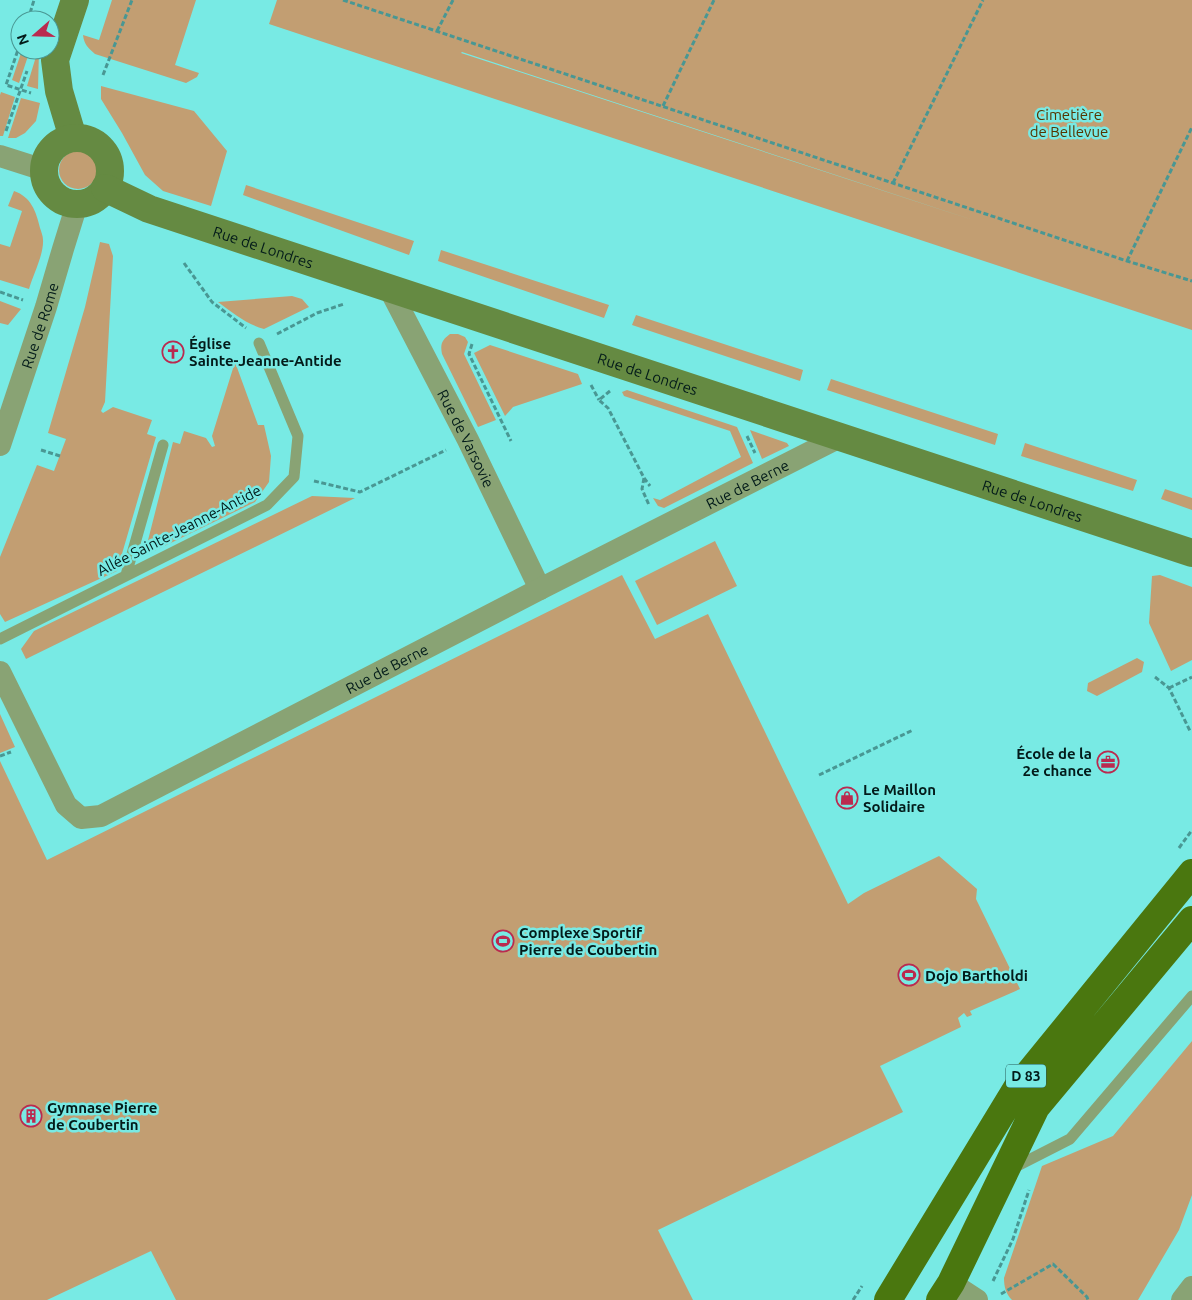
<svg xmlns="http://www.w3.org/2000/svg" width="1192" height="1300" font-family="Ubuntu,sans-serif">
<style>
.green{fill:#c29e72;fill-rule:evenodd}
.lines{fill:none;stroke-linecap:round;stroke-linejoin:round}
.path{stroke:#499793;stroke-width:3;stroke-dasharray:5 2.5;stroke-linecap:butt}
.lane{stroke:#89a374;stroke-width:11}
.street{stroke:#89a374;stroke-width:22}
.secondary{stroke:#658a42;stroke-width:28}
.primary{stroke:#4a770f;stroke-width:28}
.labels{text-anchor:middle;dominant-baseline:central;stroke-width:5;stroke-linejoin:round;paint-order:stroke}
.shield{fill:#78eae4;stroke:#265957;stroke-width:1}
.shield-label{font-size:14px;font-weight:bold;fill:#031b1a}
.park-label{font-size:15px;fill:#553400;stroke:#78eae4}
.street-label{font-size:15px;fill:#031b1a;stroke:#78eae4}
.poi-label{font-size:15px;font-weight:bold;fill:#031b1a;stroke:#78eae4;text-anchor:start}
</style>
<rect width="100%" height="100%" fill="#78eae4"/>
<path class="green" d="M112 0H196L175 65 199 73 197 77 186 83 95 54C88 48 84 44 83 35L99 40Z
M277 0H1192V330L269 24ZM462 52 982 223 461 53Z
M22 50H30L19 83 12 80Z
M38 50H39L38 89 27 86Z
M101 86 194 111 227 151 211 206 163 191 145 175 122 133 101 99Z
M1 92 15 97 3 136H0V95Z
M21 98 40 103 36 121 25 133 16 138H8Z
M59 170a19 19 0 1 1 38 0a19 19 0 1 1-38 0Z
M246 185 414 241 409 255 243 195Z
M14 191C31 197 36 211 40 228 41 231 43 236 43 240 44 254 33 275 29 289L0 280V244L10 247 22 211 8 206Z
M100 242 109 244 113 256 105 402 101 411 103 413 113 407 152 420 147 434 156 437 117 571 5 622 0 614V557L37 465 54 471 66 439 48 433 85 307Z
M441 250 609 305 604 318 438 261Z
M292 296 302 299 309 307 264 329C246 324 233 313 218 302Z
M0 301 21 309 8 325 0 323Z
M636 315 803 370 800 381 632 325Z
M450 334H458L465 337 468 342 464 354 496 420 478 427 442 354C440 344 442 340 450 334Z
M490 345 578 374 582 384 513 407 505 416 474 353Z
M235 362 258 425H264L271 456 269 482 255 502 144 556 173 442 180 444 184 431 206 438 212 447 215 446 212 436Z
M831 379 998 434 995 445 827 390Z
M627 390 737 427 753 463 664 508 658 506 653 498 660 500 741 457 730 431 624 396 622 392Z
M750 430 787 443 789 446 762 459Z
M1025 443 1137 480 1133 491 1021 456Z
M1165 489 1192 498V510L1161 499Z
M312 496 355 498 26 659 21 649 34 631Z
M715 541 737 586 657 625 635 581Z
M622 575 655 639 708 614 848 904 864 893 939 856 977 889 976 899 1020 989 970 1011 972 1015 967 1017 964 1013 958 1018 961 1027 880 1066 903 1112 658 1230 693 1300H176L151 1251 47 1300H0V761L47 860Z
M1160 575 1192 587V660L1171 671 1149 623 1152 576Z
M1137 658 1144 662 1142 672 1097 696 1087 691 1088 683Z
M0 714 15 747 0 753Z
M1192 1041V1195L1179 1230 1138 1300H1012C1006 1294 1004 1287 1004 1278L1042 1166 1113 1136Z"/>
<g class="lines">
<path class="path" d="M343 0 1127 261 1192 281
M29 16 40 19
M28 20 34 0
M437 31 453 0
M20 44 6 85 31 93
M103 75 132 0
M663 106 714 0
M6 131 27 71
M893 183 983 0
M1127 261 1192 127
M184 263 212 302 246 328
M0 292 23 300
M277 334 317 313 344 304
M472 344 469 354 511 441
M591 385 599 400
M610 391 599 400 608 408 644 478 642 489 649 505
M747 436 755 453
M41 450 60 456
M644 478 650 486
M314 481 360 492 446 450
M1155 677 1169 688 1190 731
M1169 688 1192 677
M0 756 11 752
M819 775 913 730
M1179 848 1192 830
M993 1281 1013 1239 1029 1190
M1001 1294 1053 1264 1087 1297 1088 1300
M853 1300 862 1286"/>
<path class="lane" d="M126 575 163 445
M0 639 267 505 294 477 298 436 259 343
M1013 1168 1070 1139 1192 996"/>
<g class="street">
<path d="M0 156 44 170"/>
<path id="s1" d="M389 288 468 440 540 589"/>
<path id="s2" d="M0 445 46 307 63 249 77 204"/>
<path id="s3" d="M0 672 66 805 81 818 101 816 540 589 840 437"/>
<path d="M951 1283 977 1300"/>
<path d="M1182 1300 1192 1287"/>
</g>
<g class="secondary">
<path d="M73 138 59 91 55 60 75 0"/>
<circle cx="77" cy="171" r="33"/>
<path id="s4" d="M105 188 149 209 1192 553"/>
</g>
<path class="primary" d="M888 1300 1017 1088 1192 873
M940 1300 951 1283 1036 1107 1192 920"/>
</g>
<defs>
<g id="church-ring" transform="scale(1.125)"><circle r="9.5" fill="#78eae4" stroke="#ba2a4f" stroke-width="1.5"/><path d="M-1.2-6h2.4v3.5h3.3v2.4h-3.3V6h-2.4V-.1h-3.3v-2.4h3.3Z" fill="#ba2a4f"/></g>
<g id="office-ring" transform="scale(1.125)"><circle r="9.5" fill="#78eae4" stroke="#ba2a4f" stroke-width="1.5"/><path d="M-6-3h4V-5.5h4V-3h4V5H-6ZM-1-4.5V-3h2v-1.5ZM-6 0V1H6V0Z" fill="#ba2a4f"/></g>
<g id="shop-ring" transform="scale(1.125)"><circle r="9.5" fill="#78eae4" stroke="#ba2a4f" stroke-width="1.5"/><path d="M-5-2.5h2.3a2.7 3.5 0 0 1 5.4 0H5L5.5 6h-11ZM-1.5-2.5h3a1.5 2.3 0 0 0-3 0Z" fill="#ba2a4f"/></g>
<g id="stadium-ring" transform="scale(1.125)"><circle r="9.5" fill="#78eae4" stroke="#ba2a4f" stroke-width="1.5"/><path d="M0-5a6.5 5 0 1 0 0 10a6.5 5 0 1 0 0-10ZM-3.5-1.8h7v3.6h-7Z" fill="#ba2a4f"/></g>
<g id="building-ring" transform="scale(1.125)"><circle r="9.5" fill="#78eae4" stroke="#ba2a4f" stroke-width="1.5"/><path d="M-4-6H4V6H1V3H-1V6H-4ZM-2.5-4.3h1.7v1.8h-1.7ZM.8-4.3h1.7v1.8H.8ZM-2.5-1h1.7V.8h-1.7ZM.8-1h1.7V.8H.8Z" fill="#ba2a4f"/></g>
</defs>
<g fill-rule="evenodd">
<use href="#church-ring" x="173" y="352"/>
<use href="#office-ring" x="1108" y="762"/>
<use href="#shop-ring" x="847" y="798"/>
<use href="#stadium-ring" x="503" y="941"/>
<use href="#stadium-ring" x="909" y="975"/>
<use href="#building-ring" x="31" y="1116"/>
</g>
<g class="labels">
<rect class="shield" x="1006" y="1064.5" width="40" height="23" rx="4"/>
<g class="shield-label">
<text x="1026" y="1076">D 83</text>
</g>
<g class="park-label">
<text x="1069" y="114">Cimetière<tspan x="1069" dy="17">de Bellevue</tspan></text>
</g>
<g class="street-label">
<text stroke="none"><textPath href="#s4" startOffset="169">Rue de Londres</textPath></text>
<text stroke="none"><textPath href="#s2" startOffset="126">Rue de Rome</textPath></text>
<text stroke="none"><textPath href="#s4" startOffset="574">Rue de Londres</textPath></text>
<text stroke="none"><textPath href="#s1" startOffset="169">Rue de Varsovie</textPath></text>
<text stroke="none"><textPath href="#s3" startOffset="915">Rue de Berne</textPath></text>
<text stroke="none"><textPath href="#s4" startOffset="979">Rue de Londres</textPath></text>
<text transform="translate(179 530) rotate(-27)">Allée Sainte-Jeanne-Antide</text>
<text stroke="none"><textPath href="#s3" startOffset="510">Rue de Berne</textPath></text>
</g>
<g class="poi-label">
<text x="189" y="343">Église<tspan x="189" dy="17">Sainte-Jeanne-Antide</tspan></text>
<text x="1092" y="753" text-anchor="end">École de la<tspan x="1092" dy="17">2e chance</tspan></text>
<text x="863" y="789">Le Maillon<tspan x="863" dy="17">Solidaire</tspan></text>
<text x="519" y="932">Complexe Sportif<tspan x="519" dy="17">Pierre de Coubertin</tspan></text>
<text x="925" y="975">Dojo Bartholdi</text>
<text x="47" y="1107">Gymnase Pierre<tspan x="47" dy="17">de Coubertin</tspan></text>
</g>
</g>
<g transform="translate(35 35) rotate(250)"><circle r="24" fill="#78eae4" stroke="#499793"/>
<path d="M0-4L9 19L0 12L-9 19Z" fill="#ba2a4f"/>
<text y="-8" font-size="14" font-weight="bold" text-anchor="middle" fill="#031b1a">N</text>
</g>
</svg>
